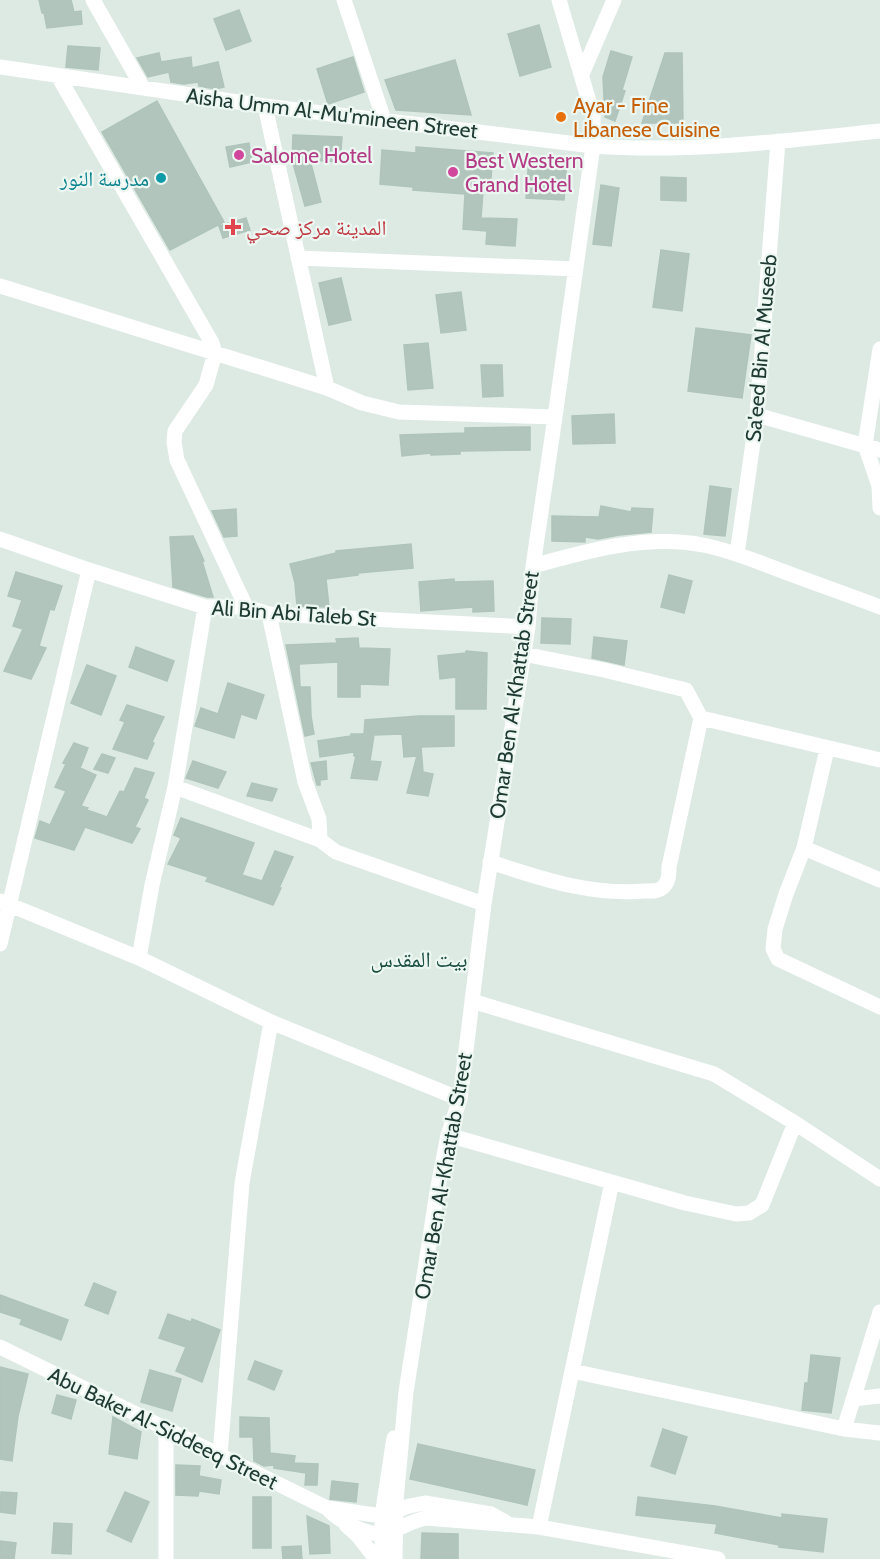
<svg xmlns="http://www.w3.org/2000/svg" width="880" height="1559" font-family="Cabin,'Noto Naskh Arabic',sans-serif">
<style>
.building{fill:#b2c5bd;stroke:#afc4bb;stroke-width:1.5}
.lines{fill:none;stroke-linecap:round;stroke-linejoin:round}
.street{stroke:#fff;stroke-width:15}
.food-dot{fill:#e8710a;stroke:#edf7f2;stroke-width:2}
.hotel-dot{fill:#d1479c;stroke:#edf7f2;stroke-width:2}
.culture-dot{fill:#0f9aa8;stroke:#edf7f2;stroke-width:2}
.health-dot{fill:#e0444e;stroke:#edf7f2;stroke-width:2}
.labels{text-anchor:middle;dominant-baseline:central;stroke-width:4.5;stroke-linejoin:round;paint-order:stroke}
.food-label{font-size:21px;fill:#c56008;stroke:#edf7f2;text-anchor:start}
.street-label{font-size:21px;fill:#1e3a33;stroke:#edf7f2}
.hotel-label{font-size:21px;fill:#b23c85;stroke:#edf7f2;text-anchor:start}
.culture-label{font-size:21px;fill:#0d838f;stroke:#edf7f2;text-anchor:end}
.health-label{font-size:21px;fill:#be3a42;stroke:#edf7f2;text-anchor:start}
.neighbourhood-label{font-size:22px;fill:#194d40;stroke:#edf7f2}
</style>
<rect width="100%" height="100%" fill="#ddeae4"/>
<path class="building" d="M39 0H71L74 12 81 11 82 24 47 28 44 13H42Z
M239 10 251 41 226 50 214 19Z
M539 25 551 67 520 76 508 34Z
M68 46 100 48 98 70 66 67Z
M611 51 632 57 622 90 625 91 615 121 605 117 603 77Z
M159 53 161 62 191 57 192 68 218 62 224 87 216 89 199 86 198 82 184 84 171 82 169 72 148 77 137 58Z
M665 53H682L683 123H642Z
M353 57 364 92 328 104 317 69Z
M455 60 471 115 396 110 385 80Z
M157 101 224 222 170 250 102 132Z
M293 135 342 137 340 162 310 160 321 202 305 206 292 160Z
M249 143 252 162 230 167 226 147Z
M416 147 493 153 490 191H483L481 218 517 219 515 246 486 244 487 231 463 229 465 194 413 190V187L380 184 382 150 416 153Z
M529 157 567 160 564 200 526 198Z
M661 177 686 178V201L661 200Z
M601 185 619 188 611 246 593 244Z
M246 218 250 230 223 238 219 226Z
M661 250 689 254 682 311 653 307Z
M341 278 351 320 329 325 319 283Z
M461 292 466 330 441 333 436 295Z
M696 328 751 335 742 398 688 391Z
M428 343 433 388 408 390 404 345Z
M481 365H502L503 396 483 397Z
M614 414 615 443 573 444 572 416Z
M530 427V450L460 451V454L431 455V453L402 456 400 435 465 433V428Z
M710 486 731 489 725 536 704 534Z
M601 506 631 512 632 508 653 509 651 532 619 535 598 539 585 537V542L552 541V516L599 517Z
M236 509 237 536 224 537 212 511Z
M193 536 204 561H202L213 597H207L173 587 170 537Z
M411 544 413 568 358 573V575L326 579 329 607 297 606 295 583 290 564 336 553V551Z
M16 572 62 586 54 610 50 609 39 646 46 648 31 679 4 671 23 629 13 626 22 600 8 596Z
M669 575 692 581 684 613 661 607Z
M454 579V582L493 581 494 611 473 612V607L421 611 419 582Z
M542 618 571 619 570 644 541 643Z
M594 637 627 641 624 665 592 658Z
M358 638 359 648 390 649 388 685 360 684V697H338V662L299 664 300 687H310L311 716 314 734 305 736 286 645 337 643 336 639Z
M136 647 174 661 167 681 129 667Z
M466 651 487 653 486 709H456V677L440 679 438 656 466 653Z
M87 665 116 676 101 715 71 703Z
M228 683 264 695 256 719 241 714 234 738 195 726 201 708 218 714Z
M127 705 164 717 152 742 154 743 147 759 113 749 125 722 120 720Z
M419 716H454V746L421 747 423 772 433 774 428 796 407 793 417 756 404 757 402 734 374 735 370 761 381 762 377 780 351 778 356 756H354V752L320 757 318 741 351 736V734H364L365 720Z
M74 743 88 748 80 768 96 775 81 806 88 808 87 810 107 817 120 791 124 792 135 768 154 773 144 798 148 800 135 827 140 829 132 843 85 827 74 850 35 838 40 821 50 825 66 791 55 787 66 764 63 763Z
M102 754 115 758 108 773 94 769Z
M193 761 226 772 218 788 186 778Z
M326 761 327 779 320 780V785H317L311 763Z
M252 783 277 789 272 801 247 796Z
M181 818 254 843 242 875 262 881 275 851 293 857 279 888H281L273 905 206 881 208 877 168 864 181 838 174 835Z
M94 1283 116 1292 108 1314 85 1305Z
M0 1295 68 1320 61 1340 20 1324 22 1319 0 1312Z
M168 1314 191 1322 192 1319 220 1330 202 1382 176 1371 186 1347 159 1338Z
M811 1355 840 1358 831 1413 802 1410 805 1383H808Z
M255 1361 282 1371 274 1390 248 1379Z
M0 1367 28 1374 18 1416 12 1461 0 1459Z
M150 1370 181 1379 172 1411 141 1402Z
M57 1395 76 1400 71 1419 52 1413Z
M113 1417 141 1432 137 1459 109 1454Z
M240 1417 269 1418 270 1453 295 1456 294 1463 318 1464 317 1485H305L306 1473 274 1468V1465L264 1466 254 1461 253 1437H240Z
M663 1429 687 1437 675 1474 651 1466Z
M418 1444 535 1470 527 1505 410 1479Z
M176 1465 200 1466 199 1476 221 1480 219 1494 199 1491 198 1496 176 1495Z
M332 1481 358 1484 356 1502 330 1499Z
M1 1492 17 1493 15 1514 0 1512Z
M125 1492 149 1502 131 1542 107 1531Z
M253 1497H271V1548H253Z
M638 1497 715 1506 782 1518V1514L827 1519 823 1552 779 1547V1545L715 1533 717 1524 636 1515Z
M307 1516 329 1526 330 1553 310 1554Z
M54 1523 72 1524 71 1554 52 1553Z
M422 1533 458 1534V1559H421Z
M0 1541 16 1543 14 1559H0Z
M301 1546 302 1559H283L282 1547Z"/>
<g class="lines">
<path class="street" d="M93 0 143 88
M344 0 384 120
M0 67 265 106 593 146C688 153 785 141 880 131
M582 74 614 0
M58 76 212 343 215 353 206 385 175 431 174 442 177 460 246 607
M265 106 327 388
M298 258 576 269
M0 286 327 388 362 403 399 412 555 417
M880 349 865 445 879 486 880 508
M757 415 880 450
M0 539 89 570 205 607H246L269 614 528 627
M737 554 757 415 778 141
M533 566C586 551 647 534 703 545 729 550 753 560 777 569 811 582 846 594 880 607
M269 614 305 782 319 819 320 840 336 852 484 904
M701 718 880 760
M827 749 804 848 786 894 775 929 773 949 778 959 880 1007
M175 787 320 840
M804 848 880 880
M490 862C540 878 591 896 644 891 652 891 660 892 665 885 669 880 669 873 669 867L701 718 686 690 604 670 523 654
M0 901 139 958 271 1022 460 1099
M0 944 89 570
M139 958 152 885 175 787 205 607
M472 1001 714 1074 795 1123 880 1179
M448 1135 685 1203 736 1214 749 1213 762 1205 795 1123
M0 1347 327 1508 382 1516 409 1506 425 1503 491 1514 507 1523
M572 1371 844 1429 880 1433
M853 1399 880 1396
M844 1429 880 1312
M166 1430V1559
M220 1455 242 1183 271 1022
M327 1508C338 1521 368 1537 386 1533 400 1529 411 1521 426 1518L539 1527 718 1559
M346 1525 358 1536 376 1559
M539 1527 612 1182
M382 1559V1516L394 1438
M395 1559 396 1501 406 1392 437 1192 448 1135 460 1099 484 904 528 627 533 566 555 417 593 146V115L559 0"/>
</g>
<circle class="food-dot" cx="561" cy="117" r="6"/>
<g class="hotel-dot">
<circle cx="239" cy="155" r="6"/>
<circle cx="453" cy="172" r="6"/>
</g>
<circle class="culture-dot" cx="161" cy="178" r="6"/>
<path class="health-dot" d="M230 218h6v6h6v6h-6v6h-6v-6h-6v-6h6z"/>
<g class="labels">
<g class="food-label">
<text x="573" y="105">Ayar - Fine<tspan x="573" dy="24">Libanese Cuisine</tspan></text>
</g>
<g class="street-label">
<text transform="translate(332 113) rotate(7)">Aisha Umm Al-Mu'mineen Street</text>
<text transform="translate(761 348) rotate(-85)">Sa'eed Bin Al Museeb</text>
<text transform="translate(294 613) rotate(4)">Ali Bin Abi Taleb St</text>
<text transform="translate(514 695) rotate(-82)">Omar Ben Al-Khattab Street</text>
<text transform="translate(443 1176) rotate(-80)">Omar Ben Al-Khattab Street</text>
<text transform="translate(163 1428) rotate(26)">Abu Baker Al-Siddeeq Street</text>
</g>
<g class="hotel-label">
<text x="251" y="155">Salome Hotel</text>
<text x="465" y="160">Best Western<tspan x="465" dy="24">Grand Hotel</tspan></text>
</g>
<g class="culture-label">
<text x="149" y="178">مدرسة النور</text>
</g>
<g class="health-label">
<text x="246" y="227">المدينة مركز صحي</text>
</g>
<g class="neighbourhood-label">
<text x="419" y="959">بيت المقدس</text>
</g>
</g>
</svg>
